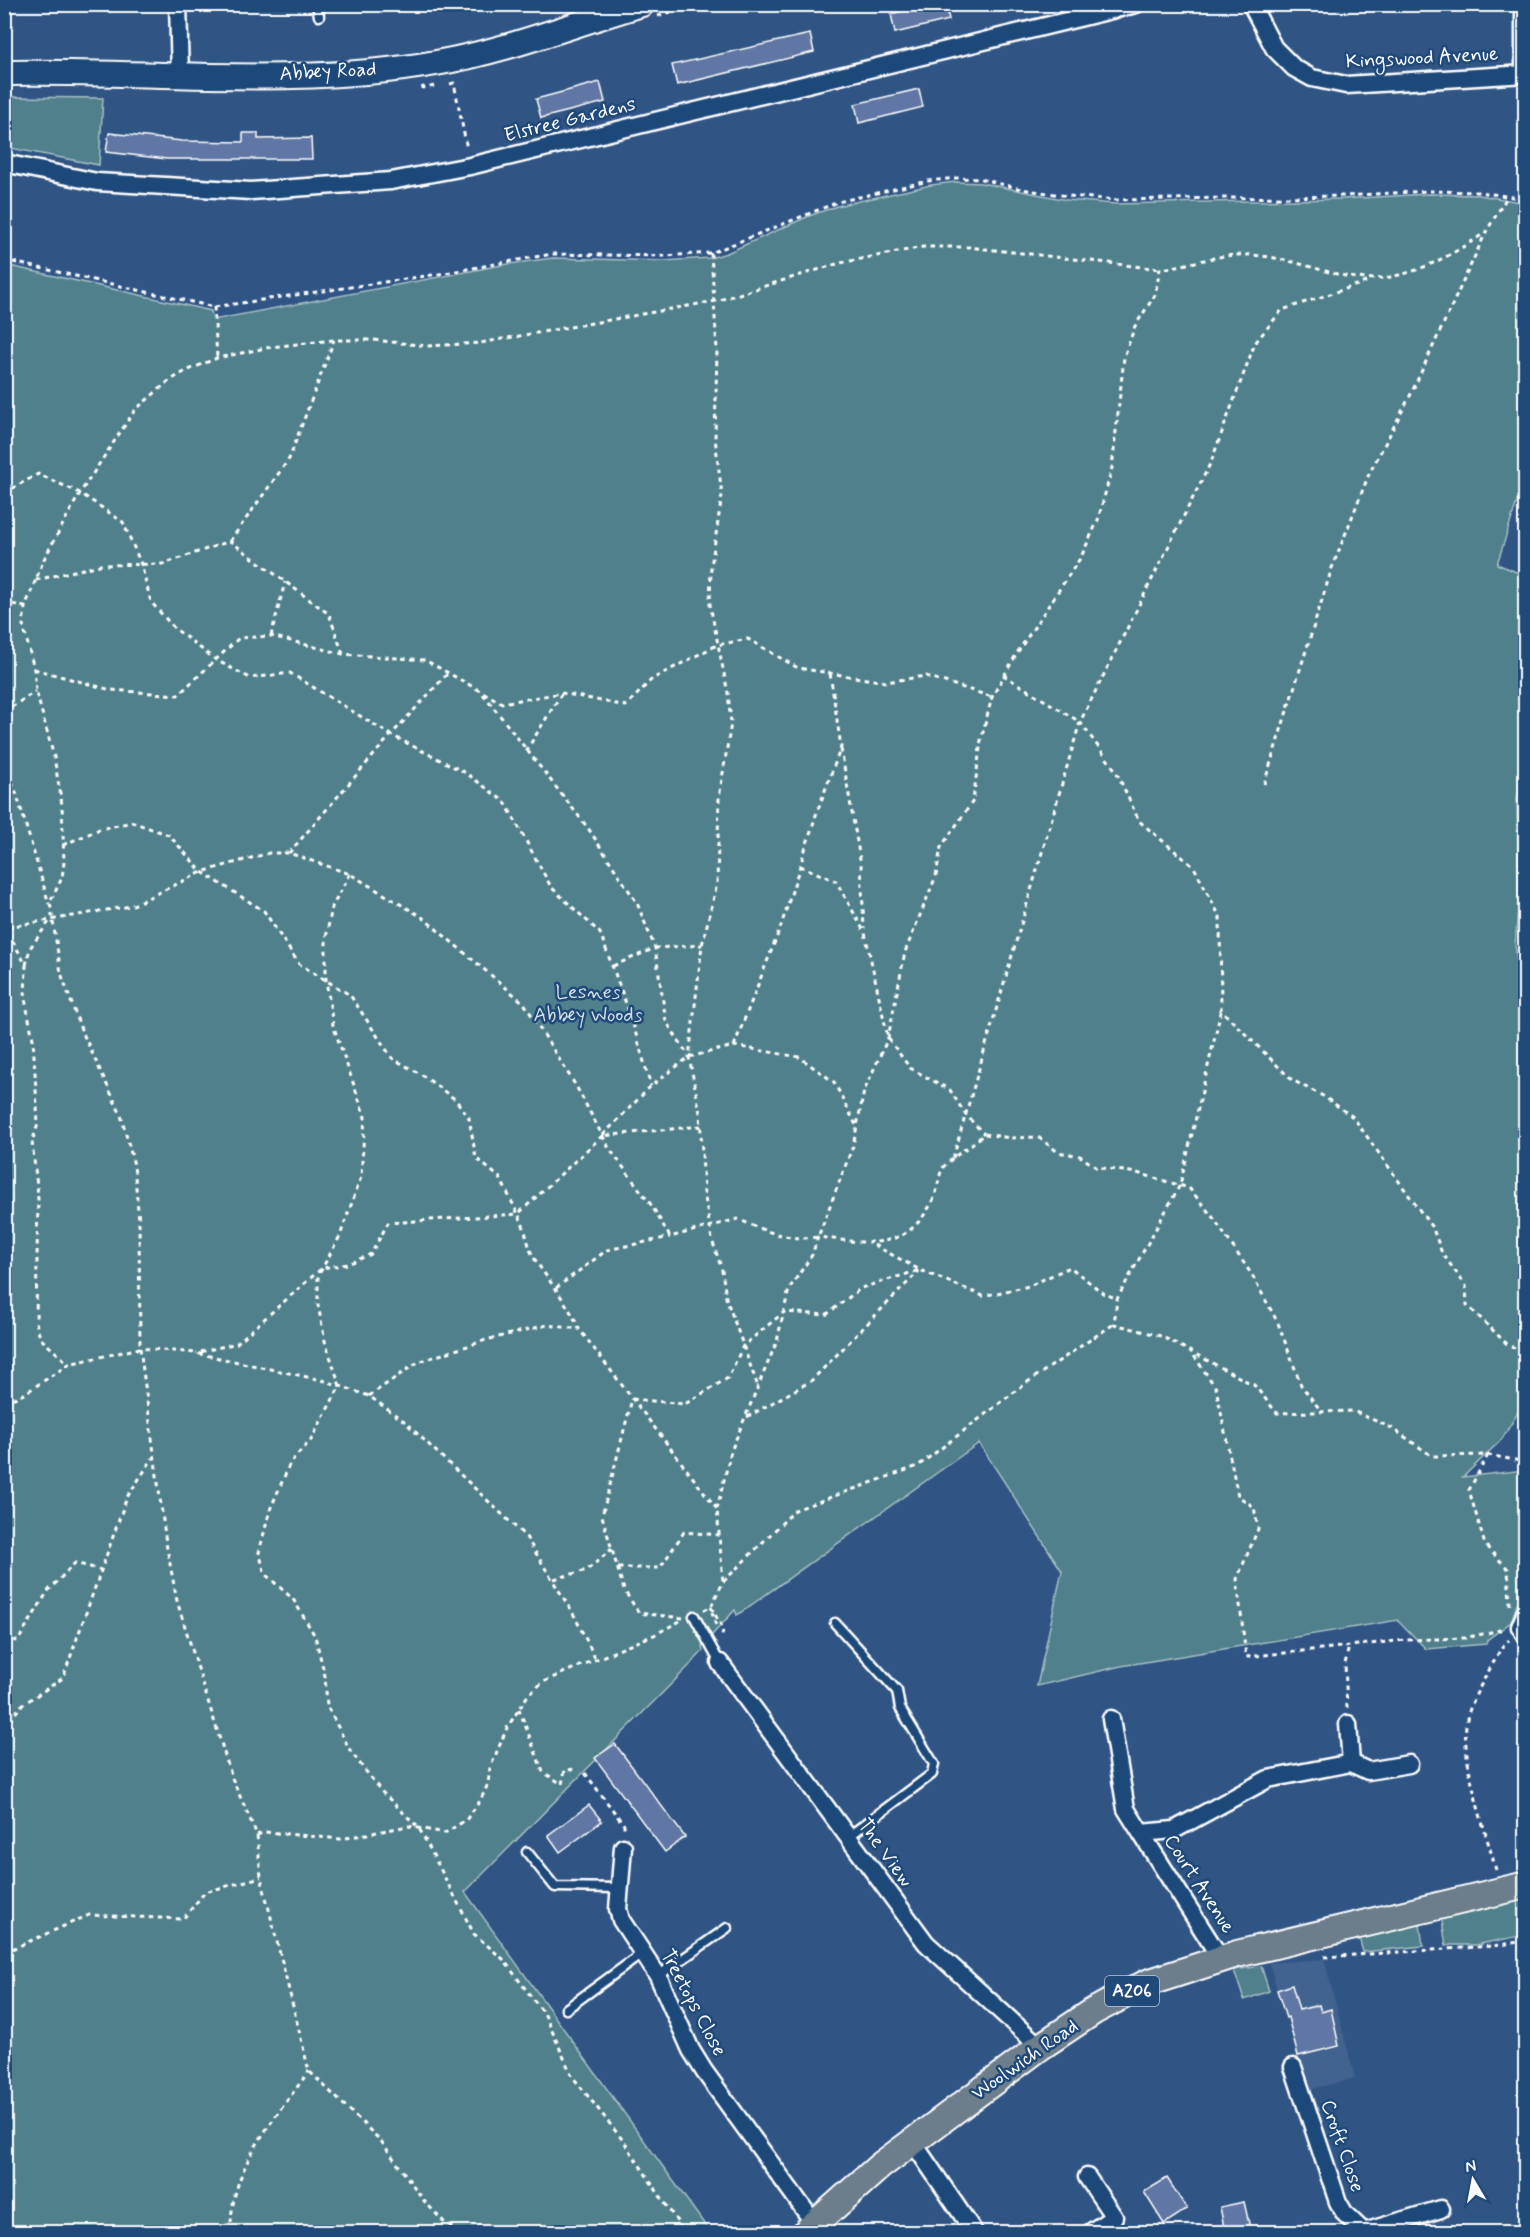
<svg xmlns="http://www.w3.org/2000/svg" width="1530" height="2237" font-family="Mynerve,sans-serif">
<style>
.built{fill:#426290}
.green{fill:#4f808b;stroke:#a7c0c5;stroke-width:1.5}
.building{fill:#6076a4;stroke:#fff;stroke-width:1.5}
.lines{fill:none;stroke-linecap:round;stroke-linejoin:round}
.service-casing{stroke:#fff;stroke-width:13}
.minor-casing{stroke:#fff;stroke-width:21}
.secondary-casing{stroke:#fff;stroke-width:28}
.primary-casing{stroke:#fff;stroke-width:30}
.path{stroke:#fff;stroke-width:3;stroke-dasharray:4.5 4.5;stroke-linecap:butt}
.service{stroke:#1f4a7a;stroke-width:8}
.minor{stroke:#1f4a7a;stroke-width:16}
.secondary{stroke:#1f4a7a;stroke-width:24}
.primary{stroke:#6c7d8b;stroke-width:26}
.labels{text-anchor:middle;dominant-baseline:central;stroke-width:5;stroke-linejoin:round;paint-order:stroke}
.shield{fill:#1f4a7a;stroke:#bcc9d7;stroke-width:1.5}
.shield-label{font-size:18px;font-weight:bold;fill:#fff}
.street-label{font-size:20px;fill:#fff;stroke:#1f4a7a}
.park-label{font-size:20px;fill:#d3dfe2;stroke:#1f4a7a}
</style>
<rect width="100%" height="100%" fill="#305585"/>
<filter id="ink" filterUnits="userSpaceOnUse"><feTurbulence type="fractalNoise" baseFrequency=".0167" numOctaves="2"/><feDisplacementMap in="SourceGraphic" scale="12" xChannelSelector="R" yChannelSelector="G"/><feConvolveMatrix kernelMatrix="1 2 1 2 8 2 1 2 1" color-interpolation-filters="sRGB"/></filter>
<g filter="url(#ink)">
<path class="built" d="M1324 1959 1355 2078 1308 2090 1269 1963Z"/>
<path class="green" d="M5 97 103 98 99 165 5 147Z
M956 182 981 183 1067 200 1115 204 1343 199 1428 194 1479 195 1525 203V477L1497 564 1526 576V770L1517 797 1519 899 1515 945 1526 1023V1399L1502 1439 1463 1477 1525 1470V1580L1511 1622 1487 1640 1486 1644 1426 1649 1398 1620 1121 1666 1037 1686 1062 1571 979 1443 737 1615 735 1610 702 1646 703 1651 689 1666 465 1892 710 2232H5V265L211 311 213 320 502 265 553 258 664 261 710 258 727 253 809 216 837 206 931 185Z
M1525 1898V1935L1475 1945H1446L1441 1915Z
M1416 1921 1420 1924 1423 1946 1363 1952 1358 1934Z
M1261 1966 1269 1991 1244 2000 1234 1970Z"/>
<path class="building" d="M929 4H946L949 20 895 33 891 14Z
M810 34 814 52 677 85 672 65Z
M600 82 605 102 541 118 536 99Z
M919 89 923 107 859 123 855 104Z
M109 133 182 141 243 142V133H258V139L311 138 312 159H167L106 152Z
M615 1744 685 1837 665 1852 595 1758Z
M589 1805 602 1821 560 1852 548 1835Z
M1292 1985 1299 2010 1319 2005 1321 2012 1331 2009 1339 2046 1298 2056 1288 2017 1286 2018 1277 1990Z
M1167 2178 1187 2209 1164 2224 1144 2192Z
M1244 2202 1251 2232H1225L1220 2207Z"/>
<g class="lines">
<g class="service-casing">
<path id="service" d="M317 4 319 16
M694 1616 720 1663
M835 1623 897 1691 900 1708 934 1764 932 1774 848 1837
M527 1852 555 1887 619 1888
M658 1976 727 1928
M566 2009 643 1953"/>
</g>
<g class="minor-casing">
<path id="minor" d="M178 4 180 75
M1251 4 1274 48 1294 68 1312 78 1346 85 1526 74
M1524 4V74
M4 163 97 182 251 191 391 181 470 166 1136 4
M1526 1612 1520 1627 1526 1636
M720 1663 926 1943 1040 2047
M1111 1719 1126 1809 1141 1833 1174 1830 1268 1779 1351 1763 1368 1771 1409 1764
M1348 1724 1351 1763
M1141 1833 1221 1959
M623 1847 618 1909 621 1920 658 1976 691 2050 704 2071 814 2223
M1293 2067 1338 2202 1345 2214 1364 2232
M912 2141 974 2232
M1087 2177 1114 2217 1091 2232
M1364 2232 1441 2209"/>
</g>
<g class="secondary-casing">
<path id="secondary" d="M4 73C146 70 297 88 436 63 507 51 573 24 642 4"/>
</g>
<g class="primary-casing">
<path id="primary" d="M806 2232 880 2166 1040 2047 1094 2011 1147 1983 1237 1954 1526 1885"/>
</g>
<path class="path" d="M658 16 697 4
M450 84 454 83 467 149
M422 86 423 88 435 86
M711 253 717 350 715 438 722 495 711 567 710 605 728 693 731 723 719 798 717 884 702 945 689 1057 700 1113 704 1192 712 1240 722 1270 726 1298 757 1384
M4 260 214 307 439 274 552 254 664 256 711 253 838 202 928 181 956 178 981 179 1021 189 1068 196 1116 200 1342 196 1429 191 1479 192 1526 199
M214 307 217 358
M4 493 38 474 80 493 123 522 141 564 151 602 174 628 216 660 250 678 290 673 391 735 466 773 505 802 551 887 600 933 631 1017 651 1086
M230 541 289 459 334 340
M36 580 100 565 163 564 230 541 329 614 343 654
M4 602 25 607
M271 636 285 582
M34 669 111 690 178 695 239 638 271 636 343 654 425 660 502 703 562 693 626 706 652 679 717 645 748 639 798 668 886 682 926 676 992 697
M1003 675 1080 722 1116 771 1139 821 1194 867 1220 917 1221 1010 1292 1080 1323 1096 1353 1117 1433 1229 1442 1253 1466 1286 1467 1305 1508 1345 1526 1353
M483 694 588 828 637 903 655 948 666 1021 688 1055
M4 712 36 691
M841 749 861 865 864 929
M526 751 562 693
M4 766 16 792 49 904
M1264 784 1332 568 1369 474 1410 396 1486 232 1507 197
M63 845 100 829 132 822 169 835 202 872 264 911 299 964 350 995 392 1058 422 1075 456 1100 469 1118 476 1158 500 1178 518 1214 388 1223 371 1254 348 1264 322 1268 237 1343 196 1353
M289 853 391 735 449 672
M800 866 836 881 865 933 888 1038 910 1068 950 1090 965 1114 984 1134
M350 874 332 907 326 938V980L333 1025 365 1117 361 1177 340 1236 318 1276V1305L325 1341 340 1386 311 1440 290 1463 270 1510 259 1552 265 1574 293 1599 315 1636 325 1676 327 1706 351 1752 381 1791 419 1828 474 1934 503 1959 545 2015 572 2076 625 2143 684 2232
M4 925 26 965 25 999 33 1039 38 1124 32 1142 38 1195 36 1322 40 1338 69 1364
M8 927 131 906 202 872 269 853H289L350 874 422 917 524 1003 576 1086 609 1148 652 1206 670 1237 738 1219C765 1231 787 1241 818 1237L853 1146 864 1091 888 1038 905 952 936 876 941 847 973 801 981 740 992 697 1017 653 1081 557 1098 520 1112 468 1124 357 1135 326 1155 295 1160 269C1191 265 1219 253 1251 255 1286 257 1316 270 1350 277 1398 286 1447 259 1486 232
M26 965 30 948 51 919
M613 966 655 948 702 945
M1221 1011 1180 1185 1117 1299 1114 1324 1161 1336 1254 1385 1277 1413 1353 1411 1392 1428 1432 1456 1488 1455 1526 1462
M734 1046 781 926 816 815 841 747 830 673
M701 1126 602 1136 518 1214C527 1230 527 1246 534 1258 549 1282 568 1302 579 1329L717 1509 723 1582
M603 1135 651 1086 689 1057 734 1046 799 1057 834 1082 856 1125
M953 1158 1080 722 1211 462 1255 343 1282 310 1369 281
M874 1245 920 1270 983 1296 1029 1286 1070 1267 1103 1293 1117 1299
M556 1288 607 1250 670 1237
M1194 1356 1216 1388 1238 1496 1254 1507 1258 1529 1237 1579 1246 1657 1406 1640 1465 1638 1504 1629
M369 1396 418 1362 486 1340 547 1325 579 1329
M4 1402 24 1394 69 1364 140 1348 196 1353 326 1381 369 1396 404 1421 526 1537 574 1615 596 1660
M747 1417 811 1381 919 1271
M1488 1455 1469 1490 1485 1545 1508 1569 1510 1605
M717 1509 731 1451 777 1341 789 1289 812 1255 818 1237C867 1243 906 1254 933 1200 938 1190 938 1179 942 1169 946 1161 975 1143 984 1134L1011 1138 1038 1137 1058 1152 1080 1156 1096 1167 1137 1173 1189 1188 1212 1216 1252 1275 1278 1323 1301 1385 1321 1411
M618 1568H660L684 1532 719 1535
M554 1579 587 1570 612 1549
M711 1607 723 1629 722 1637
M704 1610 711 1607 723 1582 795 1510 918 1466 1026 1383 1114 1324
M712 1612 716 1626
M683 1618 639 1613 624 1590 602 1516 632 1399 685 1404 728 1378 743 1346 784 1312 826 1315 861 1288 920 1270
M4 1639 18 1641 48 1591 75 1563 101 1570
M1347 1708 1345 1664 1349 1646
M519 1709 543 1772 562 1784 565 1770 577 1769
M4 1727 22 1705 63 1678 127 1497 153 1458
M585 1773 624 1825V1830
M257 1835 265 1832 341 1839 408 1826 445 1833 466 1820 480 1801 488 1784 490 1768 507 1728 528 1695 543 1682 563 1673 654 1635 682 1620
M1496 1870C1486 1832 1457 1751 1468 1715 1474 1693 1491 1669 1501 1648L1509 1640
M4 1937 12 1949 4 1980
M12 1949 89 1915 183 1919 205 1892 261 1877
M1324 1957 1493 1946 1526 1941
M231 2232C229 2168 273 2121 309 2071
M460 2232 444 2222 425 2202 381 2141 309 2071 261 1877 257 1835 232 1778 177 1601 166 1543 140 1348 139 1221 134 1165 121 1115 80 1027 61 973 50 902 62 878 64 862 62 805 54 757 36 691 34 669 23 625 25 607 44 559 80 493 135 410 169 381 186 371 217 358 271 347 334 340H373L429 346 480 343 716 301 840 263 923 247H969L1160 269"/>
<use href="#service" class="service"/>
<use href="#minor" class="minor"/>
<use href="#secondary" class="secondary"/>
<use href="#primary" class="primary"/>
</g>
</g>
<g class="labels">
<rect class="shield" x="1105" y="1976" width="54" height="30" rx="4.5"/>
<g class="shield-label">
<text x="1132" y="1991">A206</text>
</g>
<g class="street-label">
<text transform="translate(1422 58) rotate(-3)">Kingswood Avenue</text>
<text transform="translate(328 72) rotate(-3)">Abbey Road</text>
<text transform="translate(570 120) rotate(-14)">Elstree Gardens</text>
<text transform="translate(885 1853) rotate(54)">The View</text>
<text transform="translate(1199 1884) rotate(57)">Court Avenue</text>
<text transform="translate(693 2003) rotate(62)">Treetops Close</text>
<text transform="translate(1025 2060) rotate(-35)">Woolwich Road</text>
<text transform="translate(1342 2146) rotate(71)">Croft Close</text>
</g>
<g class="park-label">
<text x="588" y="992">Lesnes<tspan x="588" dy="23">Abbey Woods</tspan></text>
</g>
</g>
<rect width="1530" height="2237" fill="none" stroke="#1f4a7a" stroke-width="24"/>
<rect x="12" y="12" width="1506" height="2213" fill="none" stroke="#fff" stroke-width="2" filter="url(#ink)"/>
<g transform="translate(1473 2180) rotate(350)" stroke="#1f4a7a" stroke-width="4.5" paint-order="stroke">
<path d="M0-4.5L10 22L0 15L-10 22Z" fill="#ffffff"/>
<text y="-9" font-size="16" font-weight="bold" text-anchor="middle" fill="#ffffff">N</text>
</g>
</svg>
